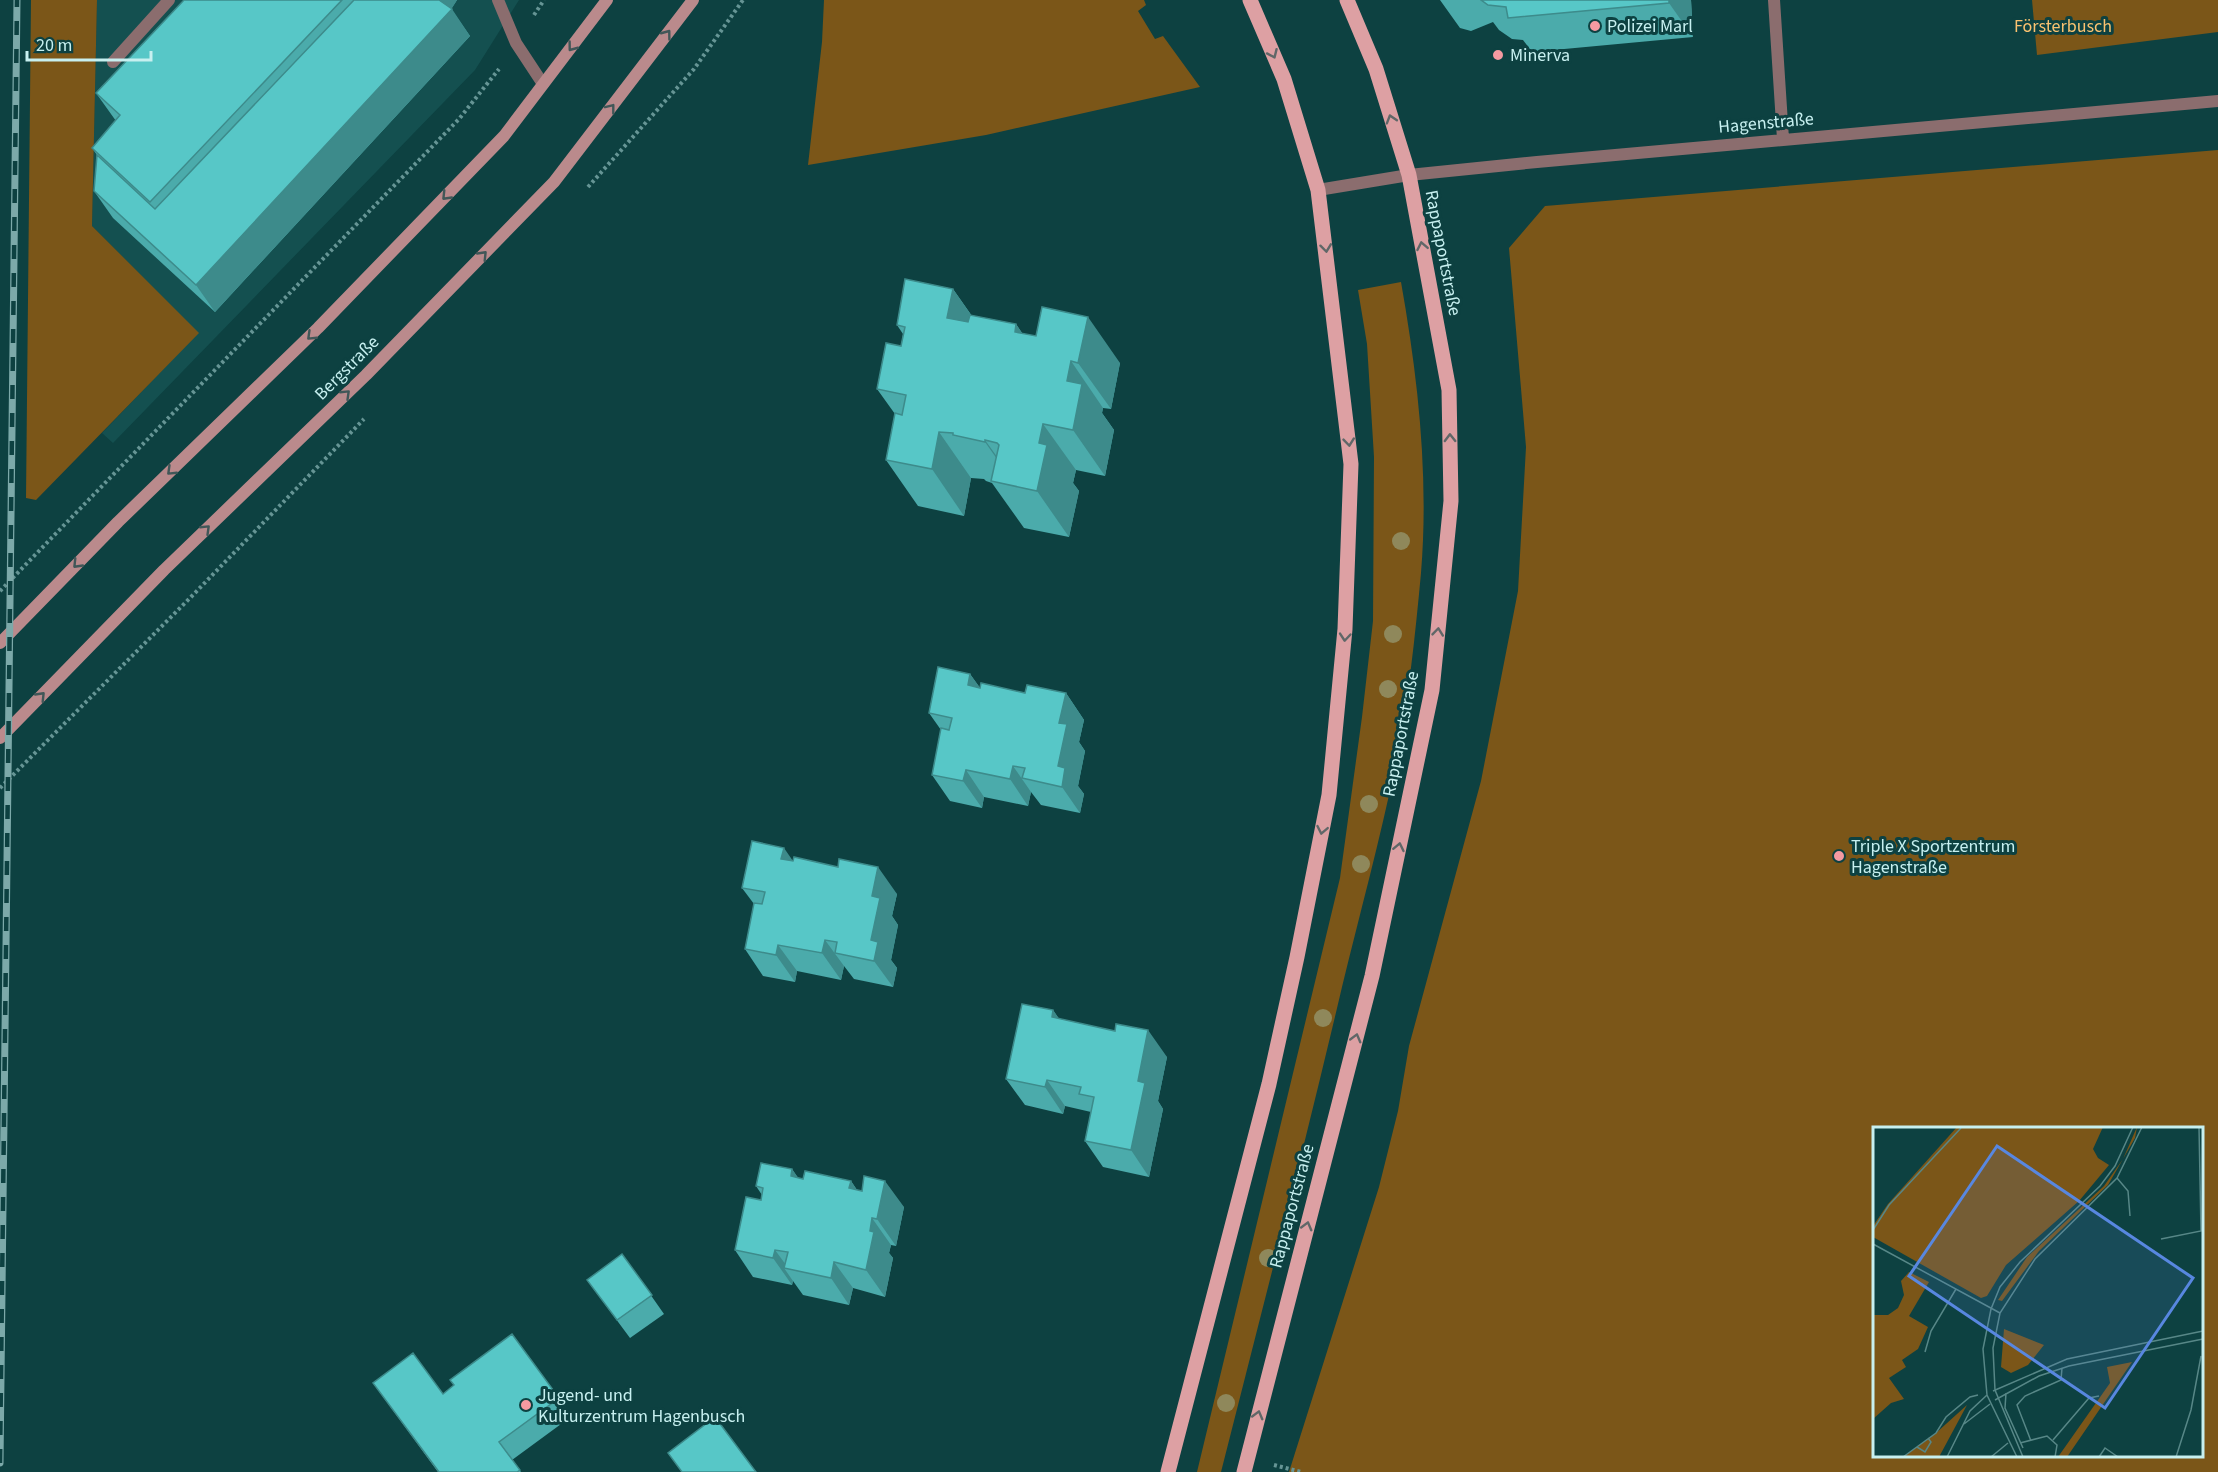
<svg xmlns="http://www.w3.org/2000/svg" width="2218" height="1472" font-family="'Source Sans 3',sans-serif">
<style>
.built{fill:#145050}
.green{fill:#7b5618;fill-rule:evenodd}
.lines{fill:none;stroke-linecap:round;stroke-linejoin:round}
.path{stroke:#669595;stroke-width:4;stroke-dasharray:3 3;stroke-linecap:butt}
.service{stroke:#8b6d6e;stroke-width:12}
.minor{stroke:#8b6d6e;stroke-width:12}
.secondary{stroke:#ba8a8c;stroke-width:12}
.primary{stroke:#dda0a3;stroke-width:15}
.rail-casing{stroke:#7ca9a9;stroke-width:7}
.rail{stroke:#0d4141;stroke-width:4.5;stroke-dasharray:14;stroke-linecap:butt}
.tree{fill:#8f885b}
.wall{fill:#4babab}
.shaded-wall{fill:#3d8b8b}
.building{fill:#57c7c7;stroke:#3d8b8b;stroke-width:1.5}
.oneway{stroke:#415758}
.oneway2{stroke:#606768}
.poi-dot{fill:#f49aa1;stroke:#0d4141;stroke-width:2}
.labels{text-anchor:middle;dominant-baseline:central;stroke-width:6;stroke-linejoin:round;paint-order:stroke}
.poi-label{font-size:18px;fill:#c7f0f0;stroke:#0d4141;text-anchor:start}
.park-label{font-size:18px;fill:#fac270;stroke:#0d4141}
.street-label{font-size:18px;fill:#c7f0f0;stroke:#0d4141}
.inset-road{fill:none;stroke:#578787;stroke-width:1.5}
.view{fill:#5887e0;fill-opacity:0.15;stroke:#5887e0;stroke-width:3}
.inset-edge{fill:none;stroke:#c7f0f0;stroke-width:3}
</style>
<rect width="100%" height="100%" fill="#0d4141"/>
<path class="built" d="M97 0H519L475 70 113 443 102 433 198 333 92 226Z"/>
<path class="green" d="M31 0H97L92 226 199 333 36 500 26 498Z
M824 0H1144L1146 5 1138 11 1155 39 1163 36 1200 87 986 135 808 165 822 42Z
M2032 0H2218V32L2037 55Z
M2218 150V1472H1289L1379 1187 1398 1111 1409 1046 1481 781 1518 591 1526 447 1509 248 1545 206ZM1874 1128H2202V1456H1874Z
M1401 282C1418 378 1429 476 1421 573 1415 638 1408 704 1395 767 1380 840 1360 913 1342 987 1304 1149 1262 1310 1221 1472H1197L1340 878 1362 717 1373 621 1374 457 1367 344 1358 290Z"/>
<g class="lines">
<path class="path" d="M534 15 544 0
M588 187 694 69 743 0
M0 591 459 119 499 69
M0 788 191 597 364 419
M1274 1465 1301 1472"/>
<path class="service" d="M498 0 516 43 543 84
M113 62 169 0"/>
<path class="minor" d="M1774 0 1783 139
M1318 190 1409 175 1537 162 2218 101"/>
<path class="secondary" d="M0 643 118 522 318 328 504 136 607 0
M0 738 164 570 366 375 554 182 693 0"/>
<path class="primary" d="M1168 1472 1269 1084 1297 957 1329 795 1345 629 1351 464 1318 190 1284 79 1250 0
M1244 1472 1372 976 1432 690 1451 501 1449 390 1409 175 1376 69 1347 0"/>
<g class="rail-casing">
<path id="rail" d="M0 1463 17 0"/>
</g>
<use href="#rail" class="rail"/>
</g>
<g class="tree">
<circle cx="1401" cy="541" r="9"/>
<circle cx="1393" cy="634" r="9"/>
<circle cx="1388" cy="689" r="9"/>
<circle cx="1369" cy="804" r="9"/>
<circle cx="1361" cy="864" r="9"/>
<circle cx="1323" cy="1018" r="9"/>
<circle cx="1268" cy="1258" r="9"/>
<circle cx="1226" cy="1403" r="9"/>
</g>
<path class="wall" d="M184 0H457L451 9 470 36 215 312 113 218 94 191 97 155 92 148 116 121 96 93Z
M1440 0H1691L1693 37 1532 52 1523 40 1512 39 1499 30 1493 22 1471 31 1460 28Z
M953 289 972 316 1016 324 1022 333 1120 363 1111 409 1103 408 1102 413 1114 430 1105 476 1076 470 1073 483 1079 491 1069 537 1024 528 992 483 986 481 984 479 971 478 964 516 918 506 886 460 895 414 877 389 901 346 903 334 897 325Z
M970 674 980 688 1025 693H1066L1084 720 1079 742 1085 751 1078 786 1084 794 1080 813 1041 805 1031 792 1028 806 984 797 982 808 950 801 932 775 941 730 929 713Z
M793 861 897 894 892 916 898 925 891 960 897 968 893 987 854 979 844 966 841 980 797 971 795 982 763 976 745 949 754 904 742 888Z
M1053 1010 1059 1019 1167 1057 1158 1101 1163 1109 1149 1177 1103 1167 1085 1141 1091 1112 1065 1106 1063 1114 1025 1105 1006 1079Z
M792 1169 798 1178 803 1179 851 1181 857 1190 904 1207 896 1246 891 1245 889 1253 893 1258 885 1297 853 1288 849 1305 803 1295 793 1281 792 1285 753 1277 735 1250 761 1200 762 1195 756 1186Z
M622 1254 664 1314 630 1338 587 1280Z
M373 1383 443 1394 559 1398 572 1416 512 1460 521 1472H438Z"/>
<path class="shaded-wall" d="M433 0H457L449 13 452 9 470 36 215 312 196 285Z
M1669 0H1691L1693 37 1669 3Z
M953 289 985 335 947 318Z
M1088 317 1120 363 1111 409 1078 363Z
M1016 324 1048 371 1015 332Z
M1071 361 1103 408 1102 413 1114 430 1105 476 1073 430 1067 381Z
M1043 424 1076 470 1073 483 1079 491 1069 537 1037 491 1039 443Z
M939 432 971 478 964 516 932 469Z
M985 440 1018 486H1016L985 442Z
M970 674 989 700 968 685Z
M1066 693 1084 720 1079 742 1085 751 1078 786 1084 794 1080 813 1062 787 1058 766 1059 723Z
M1013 766 1031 792 1028 806 1010 779Z
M966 770 984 797 982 808 963 781Z
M784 848 802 874 781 859Z
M878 867 897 894 892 916 898 925 891 960 897 968 893 987 874 961 871 940 872 896Z
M825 940 844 966 841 980 822 953Z
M778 945 797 971 795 982 776 955Z
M1053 1010 1072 1037 1052 1017Z
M1148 1030 1167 1057 1158 1101 1163 1109 1149 1177 1131 1150 1138 1081Z
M1047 1080 1065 1106 1063 1114 1045 1087Z
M792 1169 811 1196 791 1176Z
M851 1181 869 1208 849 1188Z
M885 1181 904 1207 896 1246 877 1219Z
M872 1218 891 1245 889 1253 893 1258 885 1297 866 1270 870 1231Z
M775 1250 789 1269 784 1268 793 1281 792 1285 773 1258Z
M834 1262 853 1288 849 1305 831 1278Z"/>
<path class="building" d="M184 0H342L150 202 92 148 120 115 96 93Z
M354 0H439L452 9 196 285 94 191 97 155 155 209Z
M1481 0H1669V3L1508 18 1506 7 1488 5Z
M905 279 953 289 947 318 968 322 970 315 1016 324 1015 332 1036 336 1042 307 1088 317 1078 363 1071 361 1067 381 1082 384 1073 430 1043 424 1039 443 1047 445 1037 491 991 481 999 445 997 443 985 440V442L953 435V433L939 432 932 469 886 460 895 413 902 415 906 395 877 389 886 343 901 346 905 327 897 325Z
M938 667 970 674 968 685 980 688 981 683 1025 693 1027 685 1066 693 1059 723 1067 724 1058 766 1065 768 1062 787 1022 778 1025 768 1013 766 1010 779 966 770 963 781 932 775 941 728 949 730 952 718 929 713Z
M752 841 784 848 781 859 793 861 794 857 838 867 839 859 878 867 872 896 880 898 871 940 878 942 874 961 835 953 837 942 825 940 822 953 778 945 776 955 745 949 754 903 762 904 765 892 742 888Z
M1022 1004 1053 1010 1052 1017 1115 1031 1116 1024 1148 1030 1138 1081 1145 1083 1131 1150 1085 1141 1094 1097 1079 1094 1081 1087 1047 1080 1045 1087 1006 1079Z
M761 1163 792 1169 791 1176 803 1179 805 1171 851 1181 849 1188 862 1191 864 1176 885 1181 877 1219 872 1218 870 1231 874 1232 866 1270 834 1262 831 1278 784 1268 788 1252 775 1250 773 1258 735 1250 746 1197 761 1200 763 1188 756 1186Z
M622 1254 652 1295 617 1320 587 1280Z
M512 1334 559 1398 499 1442 520 1470 517 1472H439L373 1383 413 1353 443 1394 454 1385 450 1380Z
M715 1417 756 1472H682L668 1453Z"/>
<defs><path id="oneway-chevron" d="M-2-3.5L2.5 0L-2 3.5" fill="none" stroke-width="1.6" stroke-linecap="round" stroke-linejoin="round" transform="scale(1.5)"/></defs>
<g class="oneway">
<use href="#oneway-chevron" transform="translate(667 34) rotate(-53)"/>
<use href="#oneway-chevron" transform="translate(572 47) rotate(127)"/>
<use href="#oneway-chevron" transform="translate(611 108) rotate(-52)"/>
<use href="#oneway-chevron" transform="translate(446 196) rotate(134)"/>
<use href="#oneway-chevron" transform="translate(483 255) rotate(-46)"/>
<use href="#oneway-chevron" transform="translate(311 336) rotate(136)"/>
<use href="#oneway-chevron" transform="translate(346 394) rotate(-44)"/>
<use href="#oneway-chevron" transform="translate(171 471) rotate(136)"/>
<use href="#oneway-chevron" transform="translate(206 529) rotate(-44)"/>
<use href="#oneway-chevron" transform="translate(77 564) rotate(134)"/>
<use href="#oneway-chevron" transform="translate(41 696) rotate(-46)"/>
</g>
<g class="oneway2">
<use href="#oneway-chevron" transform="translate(1273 54) rotate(66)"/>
<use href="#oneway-chevron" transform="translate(1391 119) rotate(-107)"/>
<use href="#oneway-chevron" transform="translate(1422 246) rotate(-101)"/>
<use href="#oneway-chevron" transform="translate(1326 248) rotate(83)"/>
<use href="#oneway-chevron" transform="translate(1450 438) rotate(-91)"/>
<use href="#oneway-chevron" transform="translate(1349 442) rotate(84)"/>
<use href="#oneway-chevron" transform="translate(1438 632) rotate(-84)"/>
<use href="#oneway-chevron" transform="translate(1345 637) rotate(95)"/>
<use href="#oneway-chevron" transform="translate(1322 830) rotate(101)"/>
<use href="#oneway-chevron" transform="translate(1399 847) rotate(-78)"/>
<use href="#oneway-chevron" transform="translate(1356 1038) rotate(-75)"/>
<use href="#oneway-chevron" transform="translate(1307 1226) rotate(-75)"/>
<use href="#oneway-chevron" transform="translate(1258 1415) rotate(-75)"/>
</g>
<g class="poi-dot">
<circle cx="1595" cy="26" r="6"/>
<circle cx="1498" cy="55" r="6"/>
<circle cx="1839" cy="856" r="6"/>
<circle cx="526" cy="1405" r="6"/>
</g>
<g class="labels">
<g class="poi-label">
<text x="1607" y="26">Polizei Marl</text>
<text x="1510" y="55">Minerva</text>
<text x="1851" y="846">Triple X Sportzentrum<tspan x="1851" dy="21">Hagenstraße</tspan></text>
<text x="538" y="1395">Jugend- und<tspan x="538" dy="21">Kulturzentrum Hagenbusch</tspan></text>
</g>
<g class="park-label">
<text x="2063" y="26">Försterbusch</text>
</g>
<g class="street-label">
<text transform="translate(1766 123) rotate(-5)">Hagenstraße</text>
<text transform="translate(1443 253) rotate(79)">Rappaportstraße</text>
<text transform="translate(347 368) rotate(-45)">Bergstraße</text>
<text transform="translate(1401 734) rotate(-79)">Rappaportstraße</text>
<text transform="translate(1292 1206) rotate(-75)">Rappaportstraße</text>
</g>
</g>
<g transform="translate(1873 1127)">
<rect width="330" height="330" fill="#0d4141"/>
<path d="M84 0H230L220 22 225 31 236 38 206 74 133 138 114 169 108 171 0 110V99L15 77ZM264 0 262 11 235 58 166 124 129 174 125 173 154 130 231 59 250 32ZM36 145 56 155 36 189 55 200 45 222 29 233 33 240 16 251 31 272 18 276 0 292V188H15L25 181 31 168 28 154ZM131 202 171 218 155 238 138 246 128 240ZM259 235 194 330H185L237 256 234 240ZM94 278 66 330H30L63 306Z" fill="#7b5618"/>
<path class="inset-road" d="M244 51 255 64 257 89M0 103 16 78 88 1M288 112 328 104 326 0M0 117 127 186M52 225 58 204 83 162M120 264 194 232 330 204M133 266 132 281 150 321M122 273 166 249 196 239 330 212M91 297 117 277M180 313 216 271 226 269M158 314 144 278 152 269 188 253 189 241M147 316 174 309 184 318 182 330M44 320 52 325 58 315 55 311M30 330 63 306 73 290 97 270 105 268M74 330 97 284 114 268M118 330 135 316M144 330 114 268 110 222 118 182 127 160 147 135 227 59 242 39 260 0M150 330 122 263 120 221 127 186 162 132 244 51 269 0M226 330 232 321 245 330M303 330 318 283 328 229"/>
<path class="view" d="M124 19 320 151 232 281 36 149Z"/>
<rect width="330" height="330" class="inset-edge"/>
</g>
<path d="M27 51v9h124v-9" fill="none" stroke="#c7f0f0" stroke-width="3"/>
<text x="36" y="51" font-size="18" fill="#c7f0f0" stroke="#0d4141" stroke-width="4.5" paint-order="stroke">20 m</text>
</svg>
